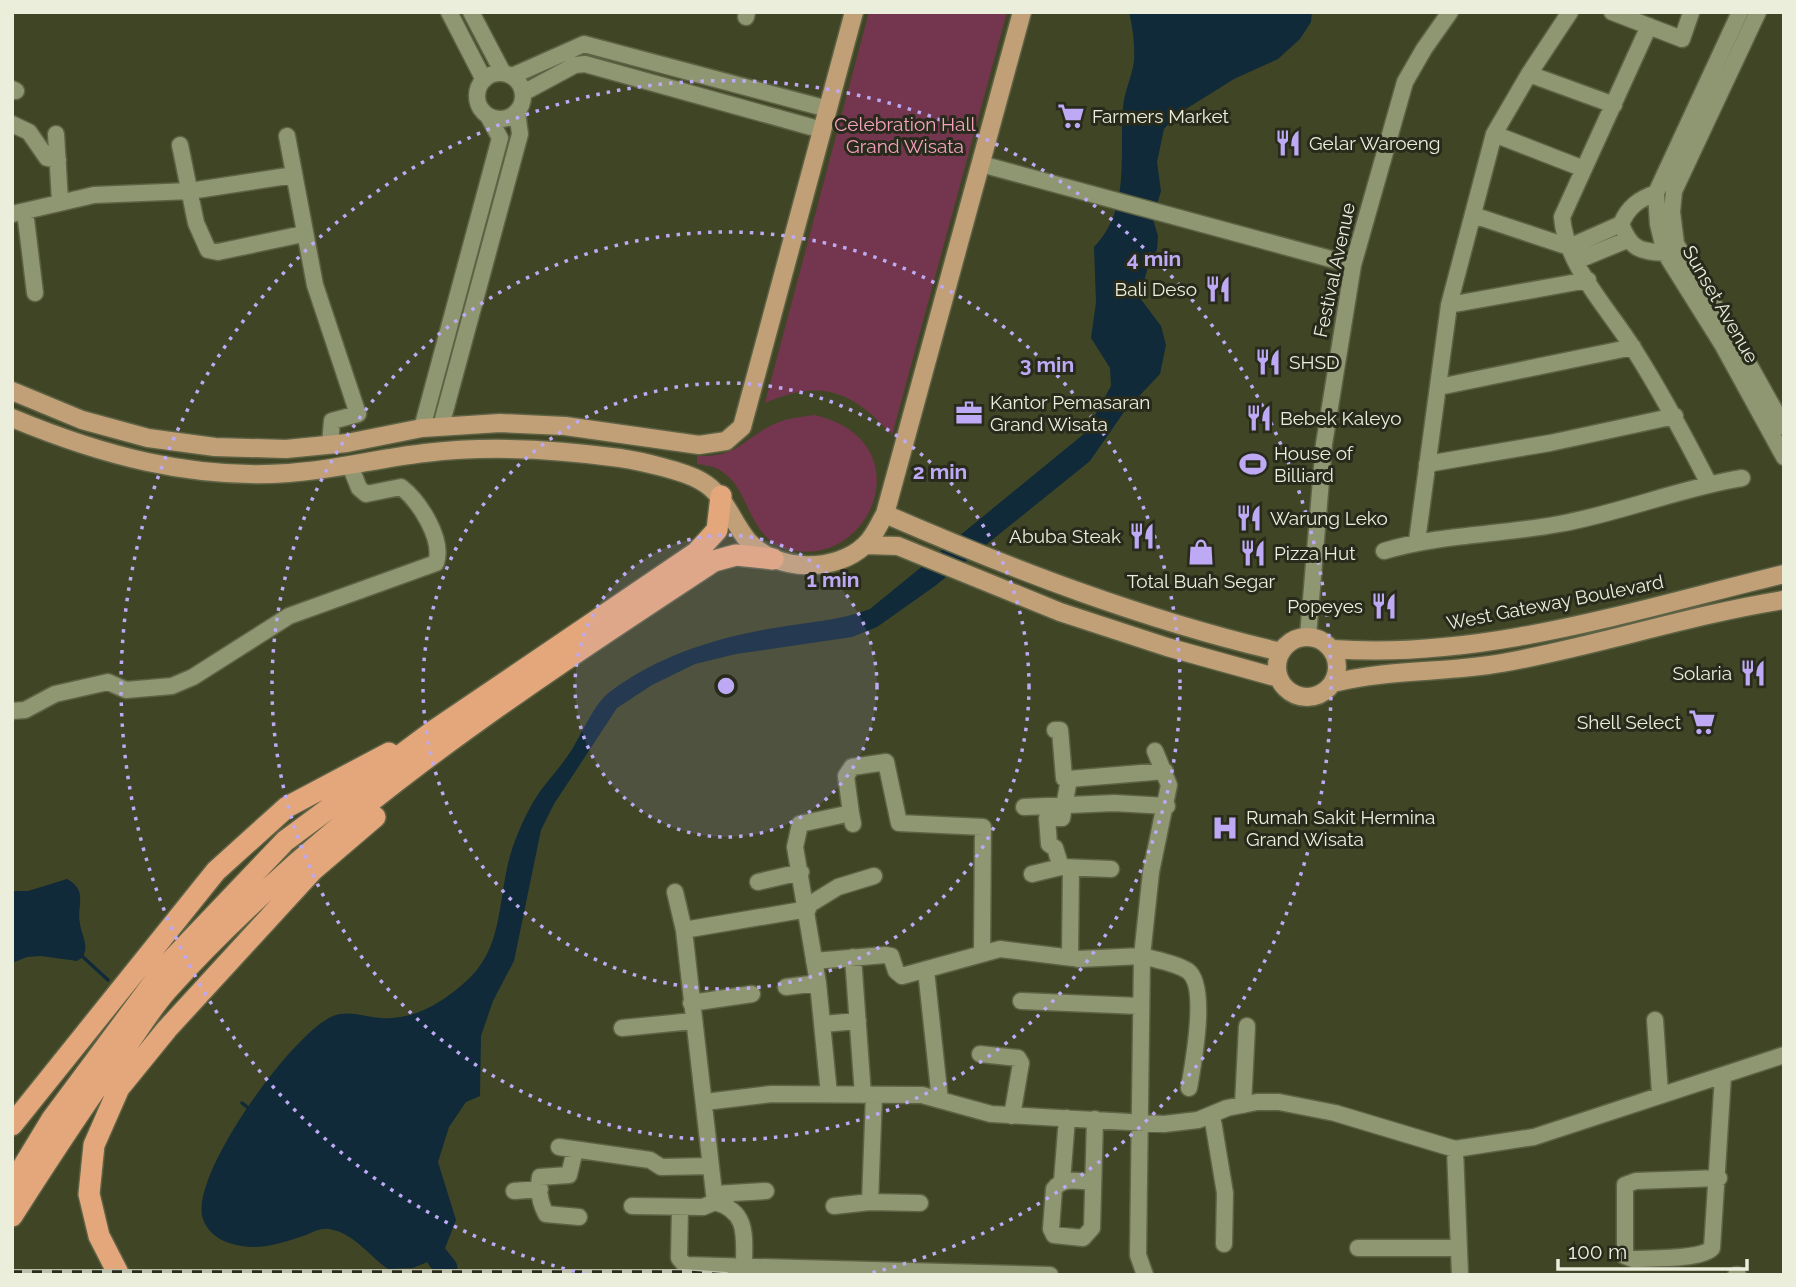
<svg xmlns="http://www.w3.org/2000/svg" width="1796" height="1287" font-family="Raleway,sans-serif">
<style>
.green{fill:#73364e}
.water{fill:#102a39}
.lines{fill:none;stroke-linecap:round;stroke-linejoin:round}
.stream{stroke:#102a39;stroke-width:3.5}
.river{stroke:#102a39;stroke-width:23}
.minor-casing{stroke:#5e6245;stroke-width:19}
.primary-casing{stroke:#5e6245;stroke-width:21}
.motorway-casing{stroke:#5e6245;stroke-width:24}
.minor{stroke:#8f9672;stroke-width:16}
.primary{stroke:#c2a077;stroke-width:18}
.motorway{stroke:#e4a77b;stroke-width:21}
.rail-casing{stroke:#bdc1ab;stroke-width:6}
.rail{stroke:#282b1c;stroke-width:3.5;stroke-dasharray:10;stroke-linecap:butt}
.ring{fill:none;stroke:#bea9f4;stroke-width:3.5;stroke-dasharray:3.5 7}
.labels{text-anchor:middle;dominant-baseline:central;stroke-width:6;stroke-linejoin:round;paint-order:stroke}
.poi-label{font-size:19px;fill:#eaeedb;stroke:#282b1c;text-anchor:start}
.park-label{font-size:19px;fill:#f7a1c0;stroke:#282b1c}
.street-label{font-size:19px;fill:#eaeedb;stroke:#282b1c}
.centre{fill:#bea9f4;stroke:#282b1c;stroke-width:3.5}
.ring-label{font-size:21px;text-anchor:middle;font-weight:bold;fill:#bea9f4;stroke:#282b1c;stroke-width:6;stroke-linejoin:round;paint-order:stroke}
</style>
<rect width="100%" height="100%" fill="#404625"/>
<path class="green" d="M869 12H1007L892 435C853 391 821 378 765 403Z
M815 415C922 441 873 563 796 551 745 544 753 487 718 469 712 466 704 465 697 464V456C738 457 741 441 772 425 786 418 800 417 815 415Z"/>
<path class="water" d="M1129 12H1312L1311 22 1300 39 1278 59 1234 79 1178 114 1164 129 1157 162 1161 191 1153 219 1158 236 1157 250 1150 258 1140 298 1161 326 1166 345 1160 374 1124 412 1090 461 935 586 877 627 852 637 736 654 695 664 652 685 617 708 554 804 541 830 514 961 493 1001 481 1036 480 1096 466 1102 449 1127 438 1162 456 1220 442 1256 413 1268 388 1269C368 1255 354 1233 329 1229 321 1228 313 1232 306 1235 279 1244 257 1252 229 1243 217 1239 207 1231 203 1219 188 1177 292 1033 333 1016 349 1010 365 1017 381 1018 413 1020 440 1004 463 984 504 950 497 903 510 856 516 835 528 808 541 790 551 777 562 765 571 751 582 734 594 703 611 691 660 655 715 638 774 628 807 622 839 621 870 609L1085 433 1111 386 1110 368 1091 338 1096 302 1094 247C1131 209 1119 157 1123 108 1124 92 1132 77 1134 61 1135 45 1133 28 1129 12Z
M67 879C89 891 76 905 80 924 82 937 89 944 83 957L77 961 41 956 27 957 12 963V891H28Z"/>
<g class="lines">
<path class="stream" d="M83 957 108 980
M242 1103 247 1107"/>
<path class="river" d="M438 1258 446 1268V1275"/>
<g class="minor-casing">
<path id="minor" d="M449 12 484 80
M471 12 503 73
M1612 12 1682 39 1691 13
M1740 12 1656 193 1658 224 1665 253 1722 344 1784 457
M1758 12 1674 191 1672 212 1676 244 1732 334 1784 427
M746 17 747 12
M1649 26 1562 217C1566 266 1608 308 1633 348 1661 392 1685 437 1709 484
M477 96a23 23 0 1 1 46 0a23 23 0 1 1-46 0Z
M1529 74 1614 105
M512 76 584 44 828 109
M12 89 16 91
M523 93 575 65 585 64 822 130
M12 124 29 132 47 158 58 160
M56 134 60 201
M1494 134 1584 169
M287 136 315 285 358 414 332 421 330 444
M180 145 196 223 208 250 218 252 303 234
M981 164 1353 265
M1656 193C1639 199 1628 207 1621 224 1631 250 1640 251 1665 253
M25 211 35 293
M12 214 94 195 190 191 294 175
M1473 215 1569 247 1621 224
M1576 261 1627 240
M1449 305 1588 280
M1439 387 1633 347
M441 426 520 134 517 112
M422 428 500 138 488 116
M1427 464 1550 443 1675 416
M1417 541 1449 305 1494 134 1529 74 1570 12
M1384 551C1441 534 1501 535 1559 524 1621 513 1680 488 1742 478
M1308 636 1324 444 1353 265 1405 82 1424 49 1450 12
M12 711 25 710 55 694 108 682 126 690 172 686 193 677 289 616 436 563C444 539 419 501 401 487L366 494 359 488 351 468
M1055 730H1060L1064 778 1069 779
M1155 751 1169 785 1151 872 1142 956C1156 960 1176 963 1188 971 1208 986 1193 1065 1189 1088
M1024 807 1114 803 1167 806
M851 813 846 776 852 767 886 762 899 823 983 827 982 953
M1061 867 1055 848 1049 844 1047 818H1062L1069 779 1165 771
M1071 868 1070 956 1078 959 1142 956 1138 1255 1145 1275
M1032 874 1061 867 1111 869
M758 882 801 872
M675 892 684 930 715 1202
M807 906 838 887 874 876
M684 930 808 909
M853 957 863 1095
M814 961 885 955 891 956 896 971 902 976 1000 949 1073 958
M926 970 940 1100
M786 987 818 983
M1021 1001 1139 1006
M691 1003 752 994
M1655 1020 1660 1093
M823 1024 858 1021
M622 1028 693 1021
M980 1054 1018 1058 1021 1063 1012 1116
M829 1094 818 983 795 847 800 824 851 813 853 824
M705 1102 771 1094 922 1095 991 1114 1164 1124 1198 1120 1227 1108 1257 1102H1279L1335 1113 1455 1149 1534 1137 1784 1055
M1243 1105 1247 1026
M1212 1115 1225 1193 1224 1244
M559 1147 650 1160 661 1167 710 1166
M1455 1149 1460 1275
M575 1150 569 1175 540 1177C538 1189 540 1203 546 1214L579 1217
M1719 1178 1636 1181 1625 1185V1256L1633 1259C1651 1258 1701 1260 1712 1248L1723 1076
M1062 1181 1067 1118
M1092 1182C1078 1181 1063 1177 1054 1189L1051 1229 1054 1235 1083 1238 1092 1228 1095 1119
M514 1191 540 1189
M714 1194 766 1191
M870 1202 920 1203
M632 1206 703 1207 715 1202C749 1212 744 1236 744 1267
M834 1206 870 1202 874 1095
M680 1208 679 1258 685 1265 1050 1275
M1358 1248H1459
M1736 1275H1738"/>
</g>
<g class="primary-casing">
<path id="primary" d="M12 391 82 420 148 438 215 447 286 449 347 443 422 428 500 423 565 426 699 445 726 441 742 427 854 12
M12 418C101 455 192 480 289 473 336 470 379 458 425 453 490 445 555 449 620 458 640 461 684 471 701 481 726 495 731 521 749 542 777 572 836 573 865 545 874 537 879 524 885 514L1022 12
M885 514C1014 570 1144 620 1281 652
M866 545 898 546 1060 612 1167 647 1279 678
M1277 667a30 30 0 1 1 60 0a30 30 0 1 1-60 0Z
M1333 649C1484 660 1638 609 1784 574
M1333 683C1389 669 1446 673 1502 663 1597 646 1689 615 1784 600"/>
</g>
<g class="motorway-casing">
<path id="motorway" d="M12 1125 216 871 287 807 389 753
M12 1185 52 1119 165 967 285 841 432 732 696 553 717 530 721 496
M12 1216C49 1158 86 1101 127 1045 140 1027 152 1007 167 990 323 817 521 688 714 561L736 555 773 559
M119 1275 99 1236 89 1194 94 1145 119 1088 167 1029 313 870 375 817"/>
</g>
<use href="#minor" class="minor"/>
<use href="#primary" class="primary"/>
<use href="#motorway" class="motorway"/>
<g class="rail-casing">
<path id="rail" d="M12 1272H685L726 1275"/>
</g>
<use href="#rail" class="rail"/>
</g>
<circle cx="726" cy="686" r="151" fill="#bea9f4" fill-opacity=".12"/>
<g class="ring">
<circle cx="726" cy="686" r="151"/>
<circle cx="726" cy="686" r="303"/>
<circle cx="726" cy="686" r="454"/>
<path d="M585 1274A605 605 0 1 1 867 1274"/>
</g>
<defs>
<g id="supermarket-bare" transform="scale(2.1)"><path d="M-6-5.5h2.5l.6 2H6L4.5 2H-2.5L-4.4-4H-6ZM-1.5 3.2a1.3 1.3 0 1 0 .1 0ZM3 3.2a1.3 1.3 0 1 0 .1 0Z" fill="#bea9f4" stroke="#282b1c" stroke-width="2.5" paint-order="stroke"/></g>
<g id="restaurant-bare" transform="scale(2.1)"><path d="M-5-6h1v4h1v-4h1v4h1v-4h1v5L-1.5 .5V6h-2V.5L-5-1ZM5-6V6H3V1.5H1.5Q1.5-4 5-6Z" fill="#bea9f4" stroke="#282b1c" stroke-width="2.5" paint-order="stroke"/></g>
<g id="office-bare" transform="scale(2.1)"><path d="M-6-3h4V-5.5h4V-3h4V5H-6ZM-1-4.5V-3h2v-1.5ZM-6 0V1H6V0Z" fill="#bea9f4" stroke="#282b1c" stroke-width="2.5" paint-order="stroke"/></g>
<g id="stadium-bare" transform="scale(2.1)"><path d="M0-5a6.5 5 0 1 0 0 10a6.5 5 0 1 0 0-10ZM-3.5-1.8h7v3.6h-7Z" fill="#bea9f4" stroke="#282b1c" stroke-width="2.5" paint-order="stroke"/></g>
<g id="shop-bare" transform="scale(2.1)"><path d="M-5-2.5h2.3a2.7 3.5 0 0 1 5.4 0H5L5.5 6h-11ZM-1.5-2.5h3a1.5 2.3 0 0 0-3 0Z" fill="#bea9f4" stroke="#282b1c" stroke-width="2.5" paint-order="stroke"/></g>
<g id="hospital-bare" transform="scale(2.1)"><path d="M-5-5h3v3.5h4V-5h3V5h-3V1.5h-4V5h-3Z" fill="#bea9f4" stroke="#282b1c" stroke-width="2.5" paint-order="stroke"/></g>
</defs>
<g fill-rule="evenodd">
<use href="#supermarket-bare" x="1071" y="116"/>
<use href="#restaurant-bare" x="1288" y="143"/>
<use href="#restaurant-bare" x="1218" y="289"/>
<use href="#restaurant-bare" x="1268" y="362"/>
<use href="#office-bare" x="969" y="413"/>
<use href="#restaurant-bare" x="1259" y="418"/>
<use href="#stadium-bare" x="1253" y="464"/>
<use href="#restaurant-bare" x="1249" y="518"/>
<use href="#restaurant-bare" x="1142" y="536"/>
<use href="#shop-bare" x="1201" y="552"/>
<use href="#restaurant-bare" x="1253" y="553"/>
<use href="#restaurant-bare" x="1384" y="606"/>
<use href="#restaurant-bare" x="1753" y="673"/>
<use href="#supermarket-bare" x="1702" y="722"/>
<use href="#hospital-bare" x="1225" y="828"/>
</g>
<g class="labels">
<g class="poi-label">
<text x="1092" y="116">Farmers Market</text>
<text x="1309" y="143">Gelar Waroeng</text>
<text x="1197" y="289" text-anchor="end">Bali Deso</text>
<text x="1289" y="362">SHSD</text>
<text x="990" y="402">Kantor Pemasaran<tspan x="990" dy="22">Grand Wisata</tspan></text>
<text x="1280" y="418">Bebek Kaleyo</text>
<text x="1274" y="453">House of<tspan x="1274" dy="22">Billiard</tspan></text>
<text x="1270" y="518">Warung Leko</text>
<text x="1121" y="536" text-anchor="end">Abuba Steak</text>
<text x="1274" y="553">Pizza Hut</text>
<text x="1201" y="581" text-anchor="middle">Total Buah Segar</text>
<text x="1363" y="606" text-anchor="end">Popeyes</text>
<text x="1732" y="673" text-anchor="end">Solaria</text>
<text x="1681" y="722" text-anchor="end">Shell Select</text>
<text x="1246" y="817">Rumah Sakit Hermina<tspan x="1246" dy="22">Grand Wisata</tspan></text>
</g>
<g class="park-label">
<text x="905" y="124">Celebration Hall<tspan x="905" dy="22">Grand Wisata</tspan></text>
</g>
<g class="street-label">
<text transform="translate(1334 270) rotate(-78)">Festival Avenue</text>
<text transform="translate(1721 304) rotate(60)">Sunset Avenue</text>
<text transform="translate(1555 602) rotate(-11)">West Gateway Boulevard</text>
</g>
</g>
<circle cx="726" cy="686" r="10" class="centre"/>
<g class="ring-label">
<text x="1154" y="266">4 min</text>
<text x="1047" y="372">3 min</text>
<text x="940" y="479">2 min</text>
<text x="833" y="587">1 min</text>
</g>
<rect width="1796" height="1287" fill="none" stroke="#eaeedb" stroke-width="28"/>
<path d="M1558 1259v10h189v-10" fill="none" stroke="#eaeedb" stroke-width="3.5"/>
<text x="1568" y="1259" font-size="21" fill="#eaeedb" stroke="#282b1c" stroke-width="5" paint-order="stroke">100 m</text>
</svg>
